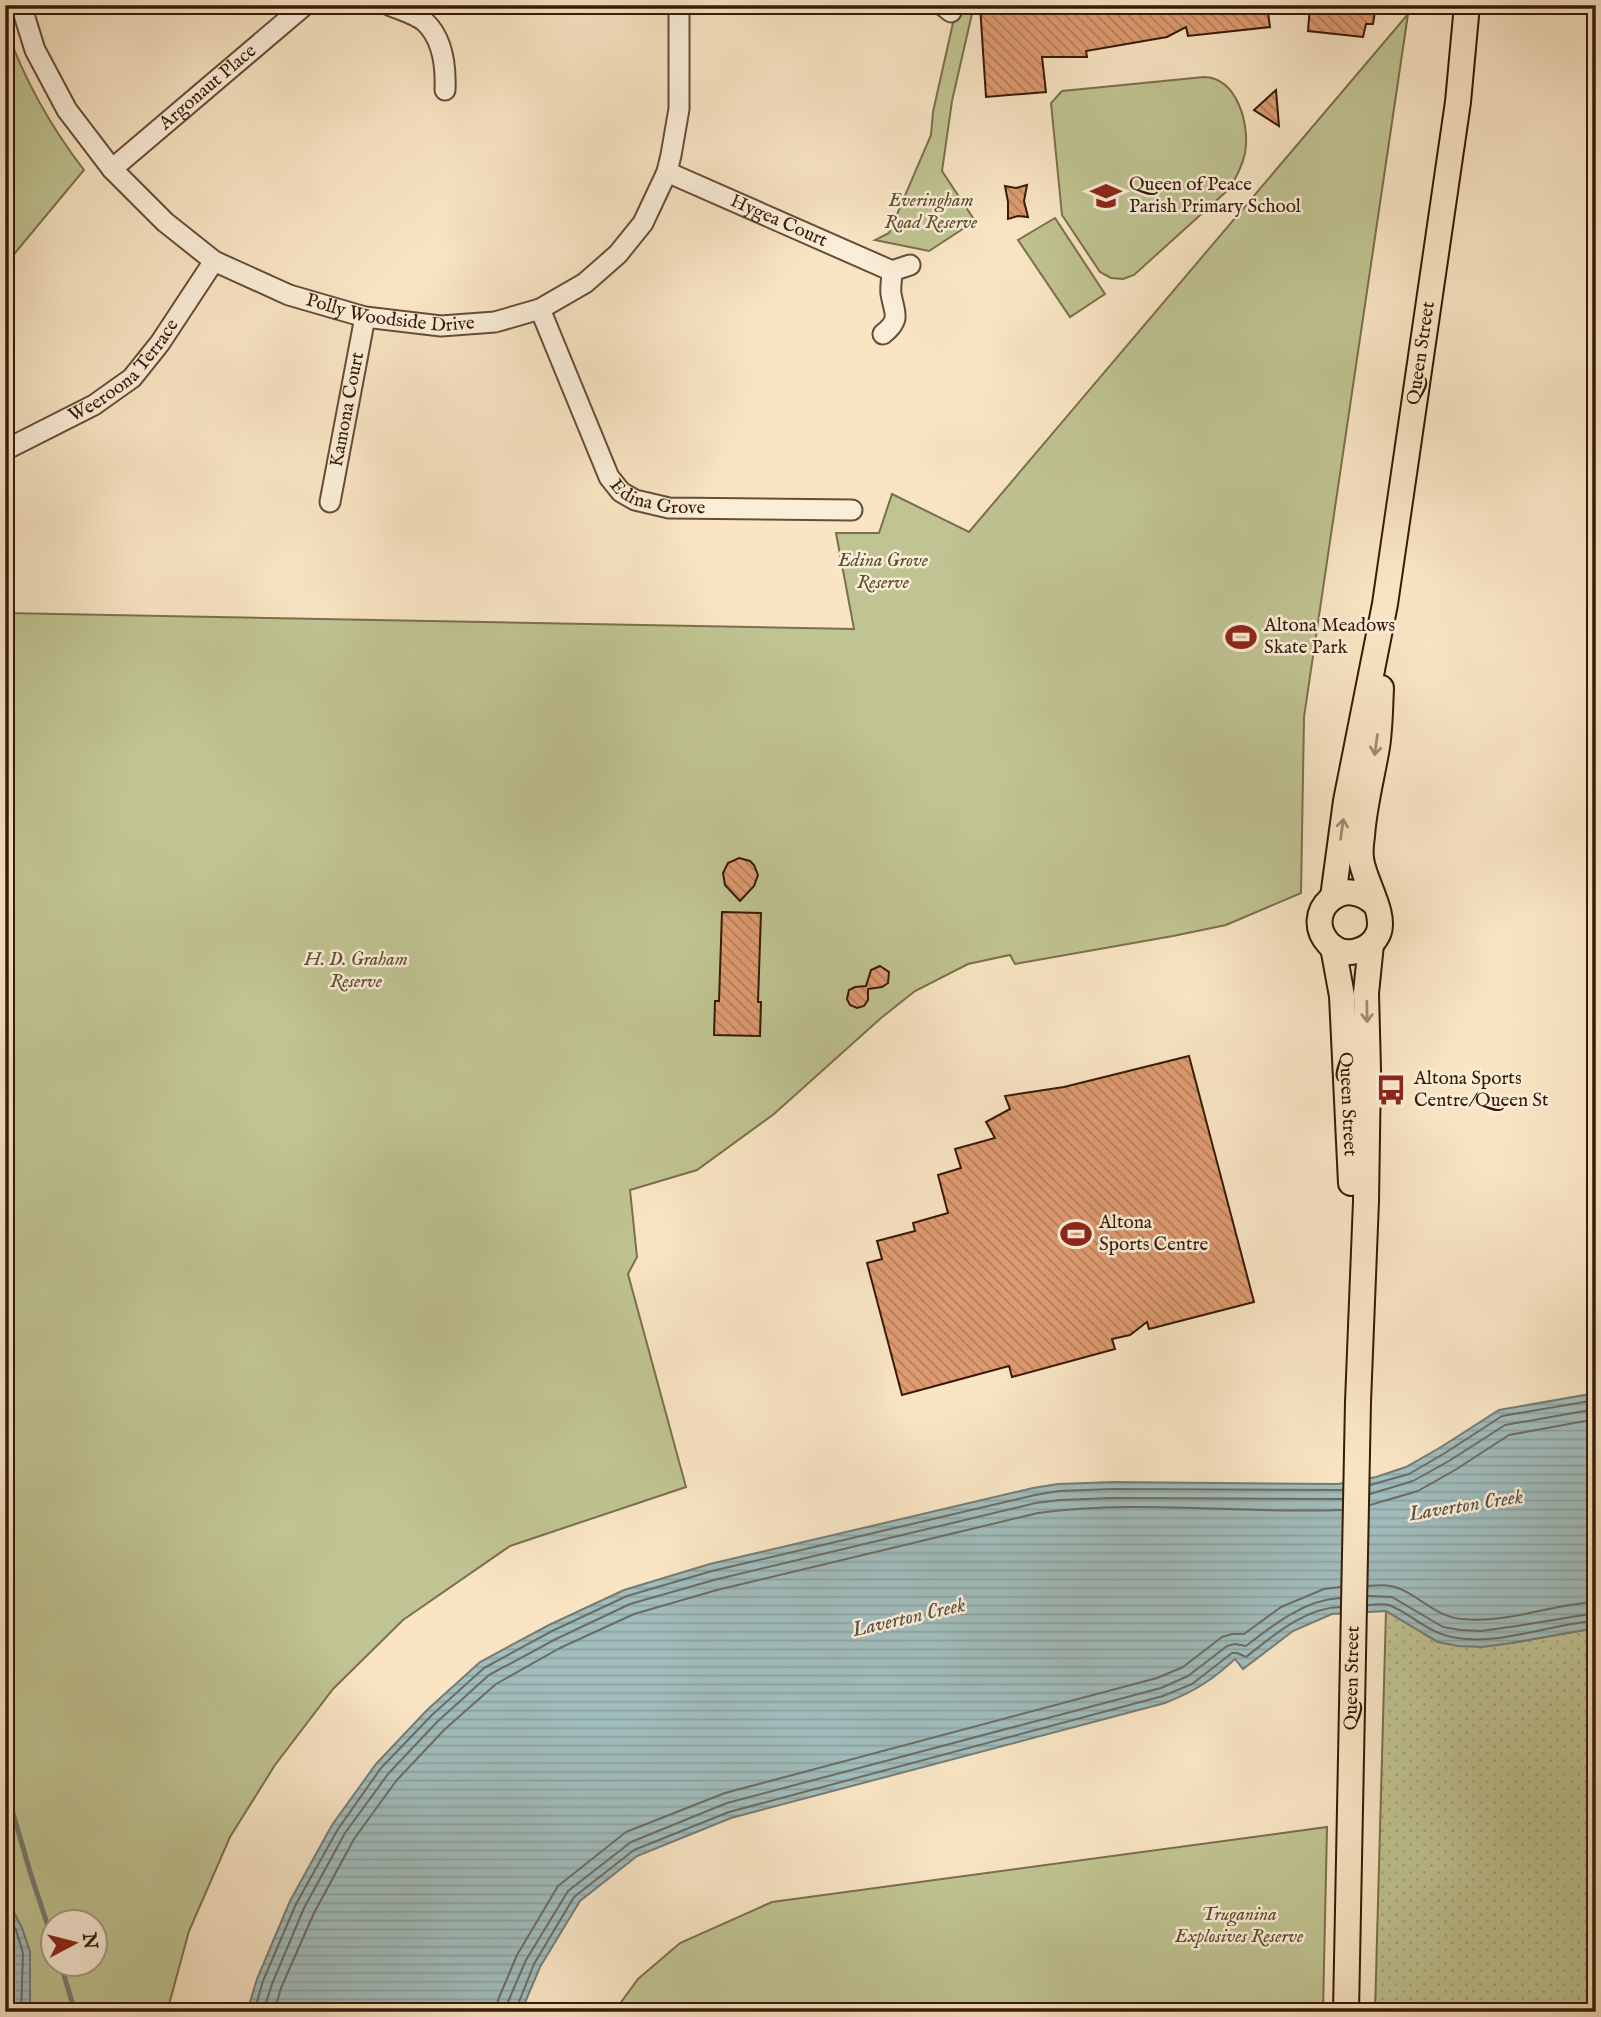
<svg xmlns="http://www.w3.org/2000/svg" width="1601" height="2017" font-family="'IM FELL English',serif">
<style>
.grass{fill:url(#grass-dots);stroke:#7b6f4c;stroke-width:2}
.park{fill:#c0c492;stroke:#7b6f4c;stroke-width:2;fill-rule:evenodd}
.water{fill:url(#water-rules);stroke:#767c74;stroke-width:2}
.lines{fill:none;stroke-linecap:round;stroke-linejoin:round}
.shore{stroke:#6c6c62;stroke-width:2}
.stream{stroke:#767c74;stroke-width:5}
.building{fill:url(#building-back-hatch);stroke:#361a06;stroke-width:2}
.minor-casing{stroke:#674d36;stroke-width:23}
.major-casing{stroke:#361a06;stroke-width:28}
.minor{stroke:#fbeed9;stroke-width:19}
.major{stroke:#f9e5c4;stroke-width:24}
.oneway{stroke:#a18a6e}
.labels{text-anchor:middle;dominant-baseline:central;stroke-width:5;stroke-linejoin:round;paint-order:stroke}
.street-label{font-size:19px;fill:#361a06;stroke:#fbeed9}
.poi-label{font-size:19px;fill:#361a06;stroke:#fbeed9;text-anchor:start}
.park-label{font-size:19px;font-style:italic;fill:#5f4d30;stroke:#fbeed9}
.water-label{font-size:21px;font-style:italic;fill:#5b5346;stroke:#fbeed9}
</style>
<defs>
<pattern id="grass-dots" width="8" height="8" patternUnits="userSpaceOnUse" patternTransform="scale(1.75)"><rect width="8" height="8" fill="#c0c492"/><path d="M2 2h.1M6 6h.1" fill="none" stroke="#a6a87c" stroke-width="1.8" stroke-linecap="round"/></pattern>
<pattern id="water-rules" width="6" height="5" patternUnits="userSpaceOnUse" patternTransform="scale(1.75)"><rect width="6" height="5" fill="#a1bdbd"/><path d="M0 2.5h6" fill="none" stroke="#8ba2a1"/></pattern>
<pattern id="building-back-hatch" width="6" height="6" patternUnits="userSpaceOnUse" patternTransform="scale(1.75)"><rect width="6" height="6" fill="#df9b71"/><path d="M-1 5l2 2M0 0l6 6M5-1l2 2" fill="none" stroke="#b67e5b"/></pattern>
</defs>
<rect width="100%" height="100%" fill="#f9e5c4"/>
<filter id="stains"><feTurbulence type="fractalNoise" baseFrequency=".00286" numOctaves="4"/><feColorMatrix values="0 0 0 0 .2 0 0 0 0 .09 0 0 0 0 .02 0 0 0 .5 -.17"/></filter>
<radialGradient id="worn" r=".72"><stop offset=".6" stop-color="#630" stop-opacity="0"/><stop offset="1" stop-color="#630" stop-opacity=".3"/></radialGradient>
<path class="grass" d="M1386 1611 1438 1642 1512 1643 1596 1628V2012H1375Z"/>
<path class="park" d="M957 5H974L952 101 942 171 975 221 929 251 875 240 889 233 931 135 933 112Z
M1408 14 1304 717 1301 893 1226 925 1173 936 1015 964 1010 955 968 964 915 991 881 1018 774 1114 697 1170 630 1190 637 1257 628 1274 686 1487 510 1546 403 1620 333 1689 275 1765 230 1837 189 1931 167 2012H5V613L854 629 836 533H879L892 494 969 532ZM52 1923H94V1965H52Z
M5 26C24 79 50 126 84 170L5 265Z
M1204 77C1238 78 1250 126 1245 153 1242 167 1236 178 1229 189L1134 275 1123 279 1111 278 1100 272 1062 215 1051 103 1062 91Z
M1055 218 1105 294 1070 317 1018 240Z
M1327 1827 1323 2012H614L638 1979 680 1943 772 1902Z"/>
<path class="water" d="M1596 1393V1628L1512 1643 1482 1647 1458 1646 1438 1642 1386 1611 1332 1614 1293 1631 1243 1669 1235 1659C1211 1681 1195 1691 1165 1703L731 1818 637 1856 580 1901 540 1967 521 2012H247L257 1979 290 1901 332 1825 376 1764 427 1710 480 1662 549 1625 624 1590 710 1564 1033 1488 1058 1484 1113 1482 1338 1484 1376 1477 1406 1467 1441 1447 1499 1410Z
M5 1895 22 1928 30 1952V2007L24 2012H5Z"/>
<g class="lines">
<path class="shore" d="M1370 1485 1409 1474 1445 1453 1502 1416 1596 1400
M1370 1494 1413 1481 1449 1461 1505 1425 1596 1409
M1370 1505 1418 1491 1455 1470 1509 1435 1596 1419
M1368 1586C1375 1586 1383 1584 1390 1586 1415 1590 1433 1617 1462 1619 1508 1624 1551 1604 1596 1602
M1368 1596 1392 1597 1443 1627 1460 1630 1481 1631 1510 1627 1596 1613
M1368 1605C1375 1605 1383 1603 1389 1605 1414 1615 1428 1634 1457 1638 1504 1645 1549 1624 1596 1621
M5 1910 16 1930 23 1953 21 2012
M5 1929 14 1955 12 2012
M254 2012 263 1981 296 1904 338 1829 381 1768 432 1715 484 1668 552 1631 627 1596 712 1571 1035 1495 1059 1491 1113 1489 1342 1490
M263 2012 272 1984 304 1908 345 1833 388 1774 438 1721 489 1675 556 1639 630 1604 714 1580 1036 1503 1060 1500 1113 1498 1342 1499
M274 2012 281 1988 314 1913 354 1839 396 1781 445 1729 496 1684 560 1648 634 1614 717 1590 1038 1513C1138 1499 1241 1514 1342 1510
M496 2012 498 2000 517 1955 558 1886 626 1832 725 1793 1157 1678 1183 1667 1222 1637 1232 1634H1244L1281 1607 1324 1589 1340 1587
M506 2012 507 2004 526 1960 568 1891 631 1842 727 1803 1161 1688 1188 1676 1227 1646 1235 1644 1246 1646C1273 1625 1304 1600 1340 1598
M515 2012 534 1964 574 1897 634 1850 729 1812 1163 1696 1192 1684 1232 1653H1237L1246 1657C1273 1636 1304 1608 1340 1607"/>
<path class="stream" d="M5 1786 31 1875 52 1938
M61 1965 75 2012"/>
</g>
<path class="building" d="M980 5H1267L1270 27 1188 36 1186 27 1167 37 1086 51 1087 57H1042L1046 92 986 97Z
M1310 5H1376L1373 24H1366L1363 37 1308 31Z
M1276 90 1279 126 1254 110Z
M1027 185 1024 201 1028 217 1018 216 1008 219V202L1005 186 1016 188Z
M739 858 750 861 754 865 758 875 754 886 740 901 725 885 723 873 728 863Z
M722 912 761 913 758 1002H761L760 1036 714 1035 715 1001H719Z
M880 966 889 972 888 983 882 987 868 989V1000L864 1006 857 1008 850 1005 847 999 849 990 855 987 866 986 871 970Z
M1189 1056 1254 1302 1149 1329 1147 1322 1130 1335 1112 1339 1115 1349 1012 1377 1009 1366 902 1395 867 1263 882 1259 877 1241 915 1231 913 1223 948 1213 938 1175 961 1168 955 1149 995 1138 986 1122 1010 1109 1005 1096 1064 1087Z"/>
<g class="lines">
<g class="minor-casing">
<g id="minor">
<path id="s1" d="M21 5 35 50 67 110 112 169 165 222 214 261 289 295 365 317 441 326 495 322 540 309 585 283 618 254 643 223 667 172 671 155 679 109V5"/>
<path d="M389 5C400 10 416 14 425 22 443 39 446 67 445 90"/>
<path d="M942 5 951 12"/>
<path id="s2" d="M112 169 305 5"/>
<path id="s3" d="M667 172 892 271"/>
<path id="s4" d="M540 309 609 477 621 492 635 500 669 508 852 510"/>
<path d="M883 334C902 319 894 313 891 294 890 287 892 278 892 271L910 265"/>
<path id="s5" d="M5 450 94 405 132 378 160 343 214 261"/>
<path id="s6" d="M330 502 365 317"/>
</g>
</g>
<g class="major-casing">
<g id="major">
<path id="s7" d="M1333 897 1346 801 1385 604 1458 102 1467 5"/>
<path d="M1376 905C1344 871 1300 913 1329 944 1343 959 1370 952 1378 934 1387 914 1363 880 1361 858 1360 851 1361 843 1362 836 1364 806 1372 777 1377 747 1380 728 1380 708 1381 688"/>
<path id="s8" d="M1333 947 1342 996 1351 1183"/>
<path id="s9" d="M1346 2012 1358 1402 1366 1201 1368 1070 1366 993 1371 944"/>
</g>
</g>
<use href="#minor" class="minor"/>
<use href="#major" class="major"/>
</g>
<defs><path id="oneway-shaft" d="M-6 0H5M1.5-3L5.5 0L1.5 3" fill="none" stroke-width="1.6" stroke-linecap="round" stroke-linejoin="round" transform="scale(1.75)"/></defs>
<g class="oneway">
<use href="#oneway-shaft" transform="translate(1376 745) rotate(98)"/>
<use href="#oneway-shaft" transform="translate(1342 829) rotate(-82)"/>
<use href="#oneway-shaft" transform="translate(1367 1012) rotate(89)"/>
</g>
<defs>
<g id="school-bare" transform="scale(2.415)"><path d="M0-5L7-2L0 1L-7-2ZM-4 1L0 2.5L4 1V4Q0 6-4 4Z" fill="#8f2418" stroke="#fbeed9" stroke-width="2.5" paint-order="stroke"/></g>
<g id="stadium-bare" transform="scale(2.415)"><path d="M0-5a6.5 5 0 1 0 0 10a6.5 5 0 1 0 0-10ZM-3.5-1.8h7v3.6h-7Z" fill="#8f2418" stroke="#fbeed9" stroke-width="2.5" paint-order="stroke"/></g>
<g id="bus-bare" transform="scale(2.415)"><path d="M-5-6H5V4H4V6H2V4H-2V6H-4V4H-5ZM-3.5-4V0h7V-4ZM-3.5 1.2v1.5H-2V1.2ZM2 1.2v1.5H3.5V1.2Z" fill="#8f2418" stroke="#fbeed9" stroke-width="2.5" paint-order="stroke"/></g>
</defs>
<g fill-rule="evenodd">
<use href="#school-bare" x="1106" y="196"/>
<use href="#stadium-bare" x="1241" y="637"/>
<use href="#bus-bare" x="1391" y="1090"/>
<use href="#stadium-bare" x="1076" y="1234"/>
</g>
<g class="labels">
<g class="street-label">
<text stroke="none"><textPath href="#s2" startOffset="126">Argonaut Place</textPath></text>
<text stroke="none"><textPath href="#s3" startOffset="122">Hygea Court</textPath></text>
<text stroke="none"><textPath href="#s1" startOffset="513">Polly Woodside Drive</textPath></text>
<text stroke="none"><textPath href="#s7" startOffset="551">Queen Street</textPath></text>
<text stroke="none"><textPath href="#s5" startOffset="145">Weeroona Terrace</textPath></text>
<text stroke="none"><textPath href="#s6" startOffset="94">Kamona Court</textPath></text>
<text stroke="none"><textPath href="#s4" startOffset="238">Edina Grove</textPath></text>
<text stroke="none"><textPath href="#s8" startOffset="158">Queen Street</textPath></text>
<text stroke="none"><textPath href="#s9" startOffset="334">Queen Street</textPath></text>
</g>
<g class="poi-label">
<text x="1129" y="185">Queen of Peace<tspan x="1129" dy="22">Parish Primary School</tspan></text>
<text x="1264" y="626">Altona Meadows<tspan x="1264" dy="22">Skate Park</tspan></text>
<text x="1414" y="1079">Altona Sports<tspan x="1414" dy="22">Centre/Queen St</tspan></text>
<text x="1099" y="1223">Altona<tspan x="1099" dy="22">Sports Centre</tspan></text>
</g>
<g class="park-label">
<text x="931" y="201">Everingham<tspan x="931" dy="22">Road Reserve</tspan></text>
<text x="883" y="561">Edina Grove<tspan x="883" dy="22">Reserve</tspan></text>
<text x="356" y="960">H. D. Graham<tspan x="356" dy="22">Reserve</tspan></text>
<text x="1239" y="1915">Truganina<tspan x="1239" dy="22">Explosives Reserve</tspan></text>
</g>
<g class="water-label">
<text transform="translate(1466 1506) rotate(-9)">Laverton Creek</text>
<text transform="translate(909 1618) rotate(-13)">Laverton Creek</text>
</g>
</g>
<rect width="1601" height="2017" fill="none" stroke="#f9e5c4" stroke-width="28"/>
<rect x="7" y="7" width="1587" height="2003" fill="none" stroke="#361a06" stroke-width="3.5"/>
<rect x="14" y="14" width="1573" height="1989" fill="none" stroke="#361a06" stroke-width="2"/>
<g transform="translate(74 1943) rotate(83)"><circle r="33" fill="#fbeed9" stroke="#ac9985" stroke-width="2"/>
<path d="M0-5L12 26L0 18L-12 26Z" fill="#8f2418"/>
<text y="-10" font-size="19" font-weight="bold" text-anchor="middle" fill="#361a06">N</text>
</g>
<rect width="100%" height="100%" filter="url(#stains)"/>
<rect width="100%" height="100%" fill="url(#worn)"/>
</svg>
